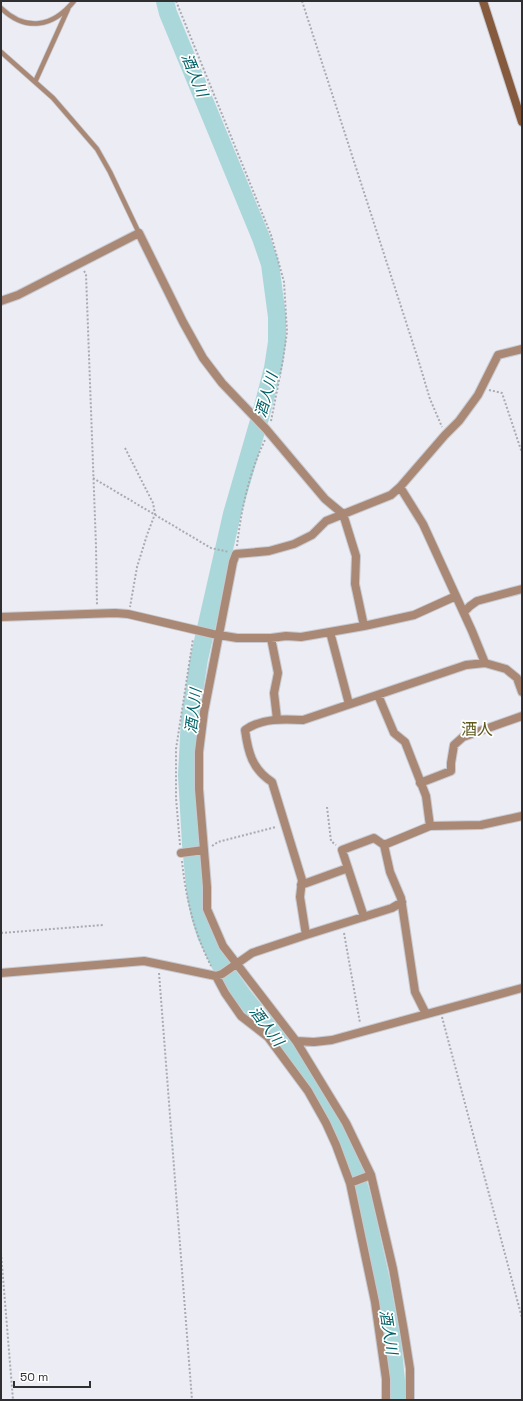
<svg xmlns="http://www.w3.org/2000/svg" width="523" height="1401" font-family="'Space Grotesk','Noto Sans JP',sans-serif">
<style>
.lines{fill:none;stroke-linecap:round;stroke-linejoin:round}
.river{stroke:#aad7d9;stroke-width:18}
.service-casing{stroke:#c9cad1;stroke-width:6}
.minor-casing{stroke:#c9cad1;stroke-width:10}
.secondary-casing{stroke:#c9cad1;stroke-width:10}
.path{stroke:#aaabb1;stroke-width:2;stroke-dasharray:2 2;stroke-linecap:butt}
.service{stroke:#a98975;stroke-width:4.5}
.minor{stroke:#a98975;stroke-width:8}
.secondary{stroke:#865a3c;stroke-width:8}
.labels{text-anchor:middle;dominant-baseline:central;stroke-width:3.5;stroke-linejoin:round;paint-order:stroke}
.water-label{font-size:15px;font-style:italic;fill:#006267;stroke:#fff}
.quarter-label{font-size:16px;fill:#5f591e;stroke:#fff}
</style>
<rect width="100%" height="100%" fill="#ebecf4"/>
<g class="lines">
<path class="river" d="M165 1 168 13 261 238 270 264 277 317V342L273 368 261 414 232 514 199 659 190 718 187 775 191 844 196 897 200 916 206 935 220 964 243 996 290 1055 323 1099 338 1127 350 1155 364 1204 381 1281 392 1341 398 1400"/>
<g class="service-casing">
<path id="service" d="M1 8C26 32 53 27 74 1
M68 9 35 82 53 98 97 149 110 172 139 233
M1 52 35 82"/>
</g>
<g class="minor-casing">
<path id="minor" d="M1 301 18 295 139 233 183 322 203 358 222 383 266 429 325 499 343 514 356 556 355 584 364 626
M522 349 498 355 478 395 459 421 445 435 400 487 391 495 326 521 312 535 294 544 269 551 236 554 233 562 204 712 199 752V789L207 887V909L223 946 296 1041 314 1042 332 1040 522 988
M400 487 423 524 472 631 485 663
M464 612 470 606 477 601 522 589
M1 617 115 613 128 614 213 634 237 638H271L286 636 301 637 364 626 414 615 456 596
M330 632 349 704
M271 638 278 673 274 693 277 719
M378 695 394 733 405 742 426 796 430 826 384 845 390 872 401 898 415 992 426 1014
M420 783 451 771V763L454 745 463 737 522 716
M430 826 481 825 522 816
M181 853 204 850
M301 885 348 868
M364 917 342 850 374 838 384 845
M306 935 392 908 402 902
M1 973 144 961 216 976 222 974 252 953 306 935 300 897 302 880 272 782C252 769 248 752 245 730 262 718 283 719 303 720L466 665 485 663 506 669 517 678 522 692
M216 976 225 993 241 1016 268 1037 308 1091 326 1123 336 1145 350 1183 375 1302 386 1379V1400
M296 1041 346 1123 371 1175 393 1269 404 1331 410 1369V1400
M350 1183 371 1175"/>
</g>
<g class="secondary-casing">
<path id="secondary" d="M483 1 522 122"/>
</g>
<path class="path" d="M176 1 271 235 284 282 287 332 283 360 271 421
M302 1 418 359 430 399 442 427
M84 271 86 274 96 546 97 606
M489 390 502 393 522 453
M125 448 153 503 155 514 147 535 137 567 130 607
M93 478 211 548 229 552
M237 546C241 510 249 473 265 440
M327 807 331 841 336 845
M180 845 176 798V749L193 639
M212 846 218 842 276 827
M182 861C186 899 194 932 211 966
M1 933 103 925
M344 933 360 1023
M159 973 192 1400
M442 1017 522 1318
M1 1253 13 1400"/>
<use href="#service" class="service"/>
<use href="#minor" class="minor"/>
<use href="#secondary" class="secondary"/>
</g>
<g class="labels">
<g class="water-label">
<text transform="translate(195 75) rotate(68)">酒人川</text>
<text transform="translate(266 395) rotate(-74)">酒人川</text>
<text transform="translate(193 711) rotate(-83)">酒人川</text>
<text transform="translate(267 1026) rotate(53)">酒人川</text>
<text transform="translate(389 1332) rotate(81)">酒人川</text>
</g>
<g class="quarter-label">
<text x="477" y="729">酒人</text>
</g>
</g>
<rect width="523" height="1401" fill="none" stroke="#2f2f32" stroke-width="4"/>
<path d="M14 1381v6h76v-6" fill="none" stroke="#2f2f32" stroke-width="2"/>
<text x="20" y="1381" font-size="12" fill="#2f2f32" stroke="#ffffff" stroke-width="3" paint-order="stroke">50 m</text>
</svg>
